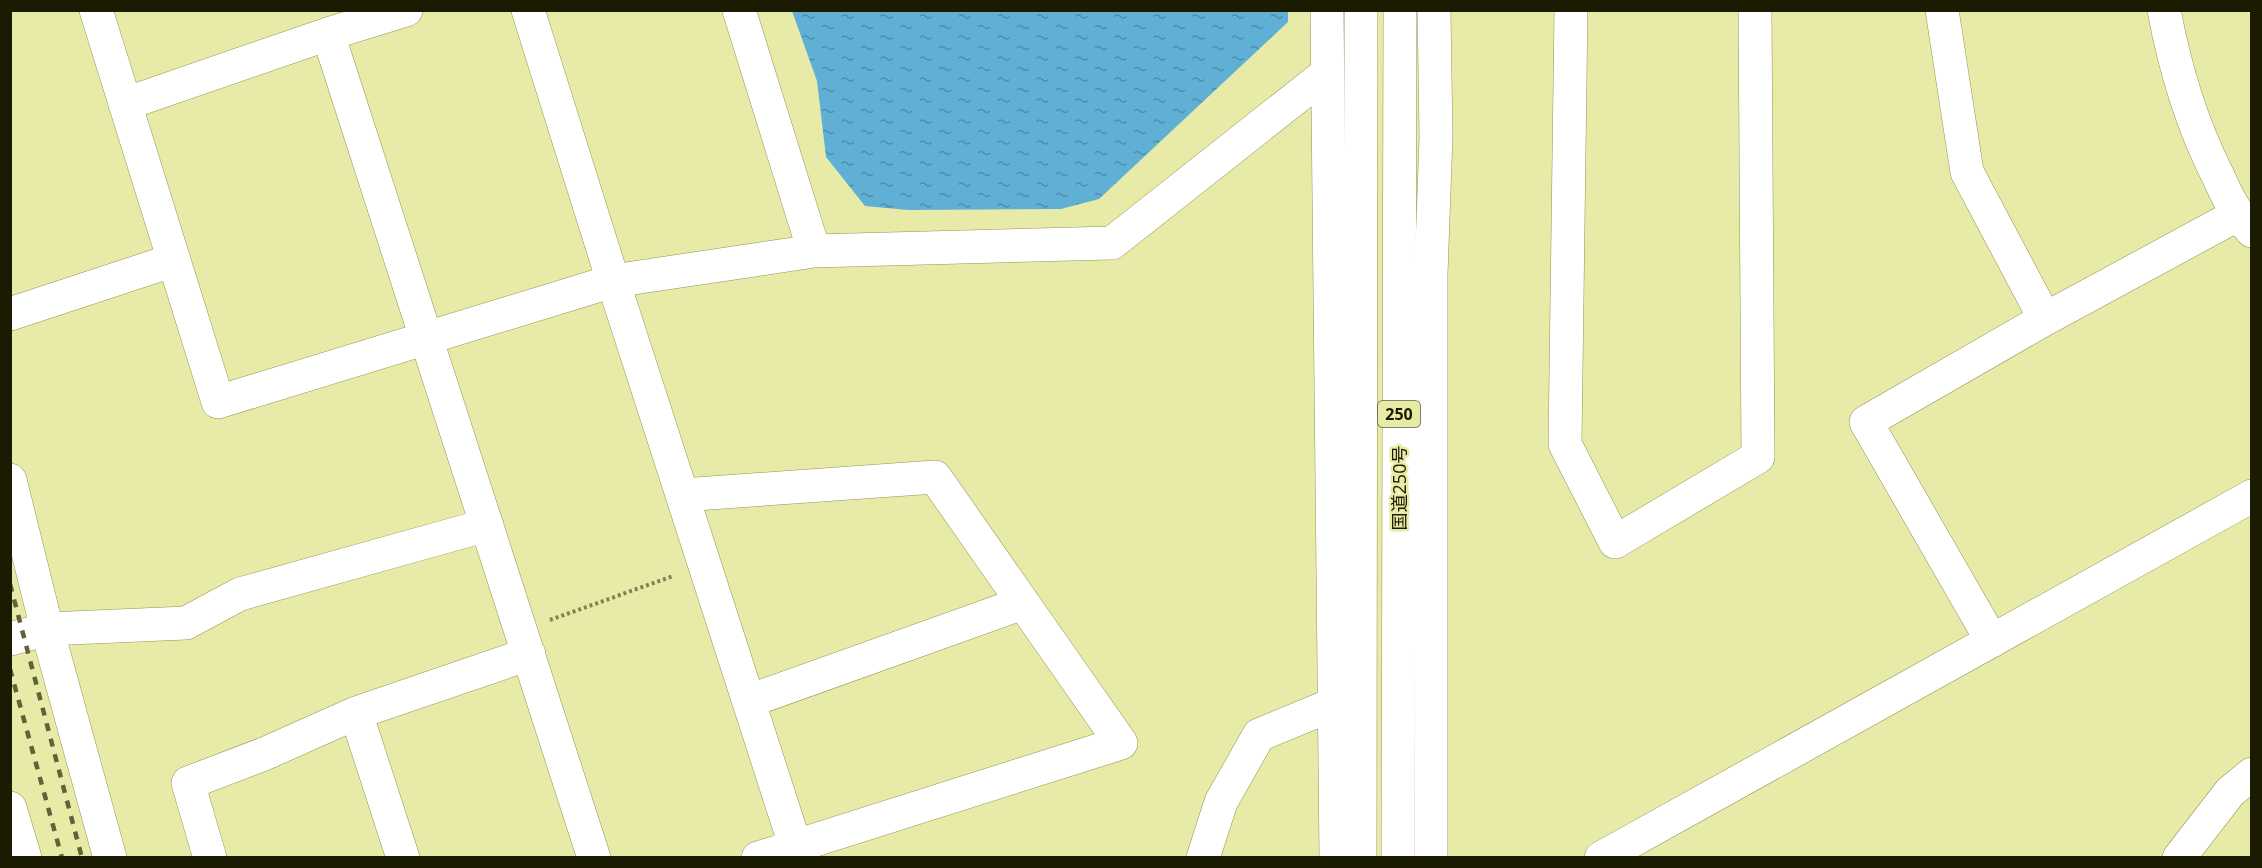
<svg xmlns="http://www.w3.org/2000/svg" width="2262" height="868" font-family="'Open Sans','Noto Sans JP',sans-serif">
<style>
.water{fill:url(#water-ripples)}
.lines{fill:none;stroke-linecap:round;stroke-linejoin:round}
.minor-casing{stroke:#939454;stroke-width:34}
.highway-casing{stroke:#939454;stroke-width:34}
.path{stroke:#808154;stroke-width:4;stroke-dasharray:3 3;stroke-linecap:butt}
.minor{stroke:#fff;stroke-width:33}
.highway{stroke:#fff;stroke-width:33}
.rail{stroke:#61613a;stroke-width:4.5;stroke-dasharray:8 8;stroke-linecap:butt}
.labels{text-anchor:middle;dominant-baseline:central;stroke-width:5;stroke-linejoin:round;paint-order:stroke}
.shield{fill:#e8eaa8;stroke:#585934;stroke-width:1.5}
.shield-label{font-size:16px;font-weight:bold;fill:#1b1b02}
.street-label{font-size:18px;fill:#1b1b02;stroke:#e8eaa8}
</style>
<defs>
<pattern id="water-ripples" width="26" height="14" patternUnits="userSpaceOnUse" patternTransform="scale(1.5)"><rect width="26" height="14" fill="#60afd4"/><path d="M2 4q2-2 4 0t4 0M15 11q2-2 4 0t4 0" fill="none" stroke="#4e8eaa"/></pattern>
</defs>
<rect width="100%" height="100%" fill="#e8eaa8"/>
<path class="water" d="M1288 10V22L1099 199 1061 209 908 210 865 206 826 157 817 81 792 11Z"/>
<g class="lines">
<g class="minor-casing">
<path id="minor" d="M96 10 218 402 613 281 814 251 1112 243 1326 74
M528 10 613 281 795 845
M739 10 814 251
M1327 10 1336 858
M1571 10 1565 444 1615 542 1758 457 1755 10
M1942 10 1967 172 2045 319
M2164 10C2175 69 2191 123 2218 176 2228 198 2235 213 2252 231
M328 34 594 858
M125 104 328 34 406 10
M10 314 174 260
M10 480 47 629 110 858
M682 495 935 477 1121 743 758 858
M10 639 47 629 186 623 240 594 487 525
M1992 641 1866 422 2045 319 2237 215
M749 701 1023 603
M356 713 403 858
M10 808 25 858
M210 858 188 783 264 754 356 713 529 654
M1203 858 1221 802 1259 735 1334 704
M1431 858V274L1436 137 1434 10
M1601 858 2252 496
M2179 858 2230 792 2252 774"/>
</g>
<g class="highway-casing">
<path id="highway" d="M1360 858 1361 10
M1398 858 1400 10"/>
</g>
<path class="path" d="M550 620 673 576"/>
<use href="#minor" class="minor"/>
<use href="#highway" class="highway"/>
<path class="rail" d="M10 584 82 858
M10 669 62 858"/>
</g>
<g class="labels">
<rect class="shield" x="1378" y="401" width="42" height="26" rx="4.5"/>
<g class="shield-label">
<text x="1399" y="414">250</text>
</g>
<g class="street-label">
<text transform="translate(1399 488) rotate(-90)">国道250号</text>
</g>
</g>
<rect width="2262" height="868" fill="none" stroke="#1b1b02" stroke-width="24"/>
</svg>
